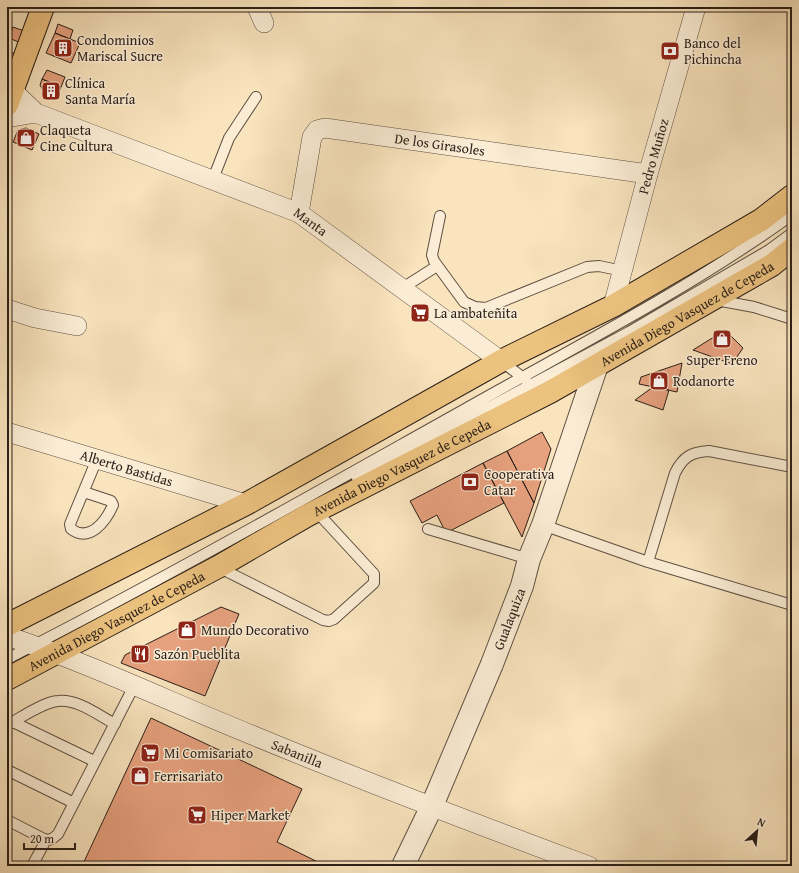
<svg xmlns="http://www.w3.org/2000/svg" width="799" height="873" font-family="'Gentium Book Plus',serif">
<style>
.building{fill:#e7a17e;stroke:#2a1e18}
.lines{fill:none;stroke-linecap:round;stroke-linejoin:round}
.service-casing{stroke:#5e5042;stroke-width:12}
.minor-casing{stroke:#5e5042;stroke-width:20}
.tertiary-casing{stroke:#5e5042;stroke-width:24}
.primary-casing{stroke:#2a1e18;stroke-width:24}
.service{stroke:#fbedd5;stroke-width:10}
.minor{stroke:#fbedd5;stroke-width:19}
.tertiary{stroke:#fbedd5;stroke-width:22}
.primary{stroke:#ecc27f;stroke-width:22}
.labels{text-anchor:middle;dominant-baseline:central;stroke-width:3;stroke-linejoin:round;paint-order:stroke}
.poi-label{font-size:14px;fill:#2a1e18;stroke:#fbedd5;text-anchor:start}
.street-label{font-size:14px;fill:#2a1e18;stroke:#fbedd5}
</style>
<rect width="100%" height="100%" fill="#f9e4be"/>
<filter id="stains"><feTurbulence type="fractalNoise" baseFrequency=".005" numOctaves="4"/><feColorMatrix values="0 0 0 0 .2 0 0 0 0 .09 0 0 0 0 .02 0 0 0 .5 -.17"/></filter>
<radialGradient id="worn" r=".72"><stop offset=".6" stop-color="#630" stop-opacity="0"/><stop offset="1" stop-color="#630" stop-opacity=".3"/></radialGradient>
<path class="building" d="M58 24 73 30 70 39 55 33Z
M13 27 27 32 23 44 9 38Z
M55 33 80 43 71 63 46 53Z
M11 52 20 56 7 74V61Z
M47 70 65 77 61 87 42 79Z
M42 79 61 87 56 99 45 94 40 85Z
M26 128 39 134 32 150 13 142 18 130Z
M725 330 743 348 732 364 693 350Z
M682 363 677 392 639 384 641 377Z
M653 387 669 390 663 410 635 400Z
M542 432 551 449 534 503 507 451Z
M507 451 534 503 522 537 483 463Z
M483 463 504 503 446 533 437 515 422 523 410 501Z
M221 607 239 614 205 696 121 663 125 655Z
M151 718 302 789 277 842 326 866H82Z"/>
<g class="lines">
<g class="service-casing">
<path id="service" d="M213 179 229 138 256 97
M440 216 432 255 434 261 464 302 475 307 486 308 587 267 599 266 623 271
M401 289 437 266
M716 300 754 307 792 319
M501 361 526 380
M357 478 629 332 769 250 792 233
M84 492 111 501 113 505C106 521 90 543 71 529L70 524 97 459
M543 525 648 562 792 605
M428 529 529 559
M648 562 675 473C683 457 691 452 709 451L792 467
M218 567 323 620 329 621 334 619 374 583V574L316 511
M7 659C162 580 313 494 465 409 575 347 689 289 792 215
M13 722 94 761
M7 725C21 718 43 702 58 701 78 699 98 715 115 724
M7 770 74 803
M7 820 46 840 52 839 58 834 135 684
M32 866 46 840"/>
</g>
<g class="minor-casing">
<g id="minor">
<path d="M257 7 264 23"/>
<path id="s1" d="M7 89 13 91 36 113 299 213 501 361"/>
<path d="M7 118 36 113"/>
<path id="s2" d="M299 213 312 137 317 130 325 128 648 174"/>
<path id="s3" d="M613 306 648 174 696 7"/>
<path d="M7 309 35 318 77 326"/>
<path id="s4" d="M7 432 246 504"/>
<path id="s5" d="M7 636C91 664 170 702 252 735 363 781 476 824 589 866"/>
</g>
</g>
<g class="tertiary-casing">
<g id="tertiary">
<path id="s6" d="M403 866 431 808 492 664 522 586 529 559 543 525 597 365"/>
</g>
</g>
<g class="primary-casing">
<g id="primary">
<path d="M7 105 43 7"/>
<path d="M7 625 246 504 501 361 613 306 761 220 792 196"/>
<path id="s7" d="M7 679 218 567 308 515 550 392 772 265 792 249"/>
</g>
</g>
<use href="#service" class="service"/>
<use href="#minor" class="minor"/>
<use href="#tertiary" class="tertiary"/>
<use href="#primary" class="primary"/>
</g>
<defs>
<g id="building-square" transform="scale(1)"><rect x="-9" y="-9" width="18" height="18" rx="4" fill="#8f2418" stroke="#fbedd5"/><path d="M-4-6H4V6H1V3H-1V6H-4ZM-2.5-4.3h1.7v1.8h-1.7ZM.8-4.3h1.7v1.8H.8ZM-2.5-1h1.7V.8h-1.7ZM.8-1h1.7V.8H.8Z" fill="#fff"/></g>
<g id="bank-square" transform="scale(1)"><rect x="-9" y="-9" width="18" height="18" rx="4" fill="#8f2418" stroke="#fbedd5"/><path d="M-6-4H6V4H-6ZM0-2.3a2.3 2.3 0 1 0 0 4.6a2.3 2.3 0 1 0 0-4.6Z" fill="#fff"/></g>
<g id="shop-square" transform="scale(1)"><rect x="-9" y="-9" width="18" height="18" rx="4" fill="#8f2418" stroke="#fbedd5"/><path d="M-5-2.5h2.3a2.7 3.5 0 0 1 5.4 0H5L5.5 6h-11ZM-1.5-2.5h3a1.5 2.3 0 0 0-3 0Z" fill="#fff"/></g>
<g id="supermarket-square" transform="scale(1)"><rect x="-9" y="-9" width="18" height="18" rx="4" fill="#8f2418" stroke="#fbedd5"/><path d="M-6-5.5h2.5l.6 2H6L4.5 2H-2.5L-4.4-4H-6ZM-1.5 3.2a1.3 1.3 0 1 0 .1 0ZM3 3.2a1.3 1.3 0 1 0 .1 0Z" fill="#fff"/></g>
<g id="restaurant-square" transform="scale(1)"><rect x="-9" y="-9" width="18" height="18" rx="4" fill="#8f2418" stroke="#fbedd5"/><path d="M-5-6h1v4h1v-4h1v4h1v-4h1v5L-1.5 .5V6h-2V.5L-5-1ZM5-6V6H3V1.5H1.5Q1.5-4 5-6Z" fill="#fff"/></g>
</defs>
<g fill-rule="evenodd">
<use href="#building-square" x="63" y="48"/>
<use href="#bank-square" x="670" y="51"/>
<use href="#building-square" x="51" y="91"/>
<use href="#shop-square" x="26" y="138"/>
<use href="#supermarket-square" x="420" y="313"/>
<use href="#shop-square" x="722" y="339"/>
<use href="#shop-square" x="659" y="381"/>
<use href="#bank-square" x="470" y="482"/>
<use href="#shop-square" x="187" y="630"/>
<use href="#restaurant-square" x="140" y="654"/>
<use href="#supermarket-square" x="150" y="753"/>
<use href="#shop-square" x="140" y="776"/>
<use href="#supermarket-square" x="197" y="815"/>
</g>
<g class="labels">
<g class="poi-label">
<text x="77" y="40">Condominios<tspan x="77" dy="16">Mariscal Sucre</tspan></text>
<text x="684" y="43">Banco del<tspan x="684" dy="16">Pichincha</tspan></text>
<text x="65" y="83">Clínica<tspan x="65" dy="16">Santa María</tspan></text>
<text x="40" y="130">Claqueta<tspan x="40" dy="16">Cine Cultura</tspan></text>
<text x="434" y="313">La ambateñita</text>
<text x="722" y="360" text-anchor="middle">Super Freno</text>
<text x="673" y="381">Rodanorte</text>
<text x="484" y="474">Cooperativa<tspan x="484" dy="16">Catar</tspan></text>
<text x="201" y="630">Mundo Decorativo</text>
<text x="154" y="654">Sazón Pueblita</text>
<text x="164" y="753">Mi Comisariato</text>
<text x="154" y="776">Ferrisariato</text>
<text x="211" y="815">Hiper Market</text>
</g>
<g class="street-label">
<text stroke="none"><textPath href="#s2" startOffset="210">De los Girasoles</textPath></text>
<text stroke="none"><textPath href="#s3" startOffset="155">Pedro Muñoz</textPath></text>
<text stroke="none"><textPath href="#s1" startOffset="334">Manta</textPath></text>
<text stroke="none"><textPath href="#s7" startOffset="772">Avenida Diego Vasquez de Cepeda</textPath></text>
<text stroke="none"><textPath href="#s4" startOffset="125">Alberto Bastidas</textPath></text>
<text stroke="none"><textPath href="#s7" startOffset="448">Avenida Diego Vasquez de Cepeda</textPath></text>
<text stroke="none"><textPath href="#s6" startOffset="269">Gualaquiza</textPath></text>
<text stroke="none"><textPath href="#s7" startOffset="124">Avenida Diego Vasquez de Cepeda</textPath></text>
<text stroke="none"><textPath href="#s5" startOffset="313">Sabanilla</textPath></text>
</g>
</g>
<rect width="799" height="873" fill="none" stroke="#f9e4be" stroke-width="24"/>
<rect x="8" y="8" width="783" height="857" fill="none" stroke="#2a1e18" stroke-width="2"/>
<rect x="12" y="12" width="775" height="849" fill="none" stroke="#2a1e18"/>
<g transform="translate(757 831) rotate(27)" stroke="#fbedd5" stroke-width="3" paint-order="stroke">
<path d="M0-3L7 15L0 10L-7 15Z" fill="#2a1e18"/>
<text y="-6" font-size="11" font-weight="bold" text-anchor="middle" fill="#2a1e18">N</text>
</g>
<path d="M24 843v6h51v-6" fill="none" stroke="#2a1e18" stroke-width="2"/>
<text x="30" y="843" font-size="12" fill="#2a1e18" stroke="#fbedd5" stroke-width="3" paint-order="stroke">20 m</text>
<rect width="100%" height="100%" filter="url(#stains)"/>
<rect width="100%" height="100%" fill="url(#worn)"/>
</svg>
